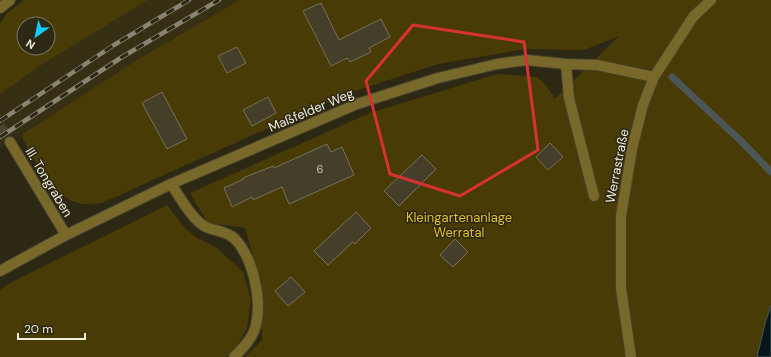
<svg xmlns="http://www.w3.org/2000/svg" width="771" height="357" font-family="'DM Sans',sans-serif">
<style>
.built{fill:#372f13}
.green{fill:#483b06;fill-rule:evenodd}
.water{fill:#06161c;stroke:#4c5656}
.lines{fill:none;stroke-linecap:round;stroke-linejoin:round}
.stream{stroke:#4c5656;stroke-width:7}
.building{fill:#453f2a;stroke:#777159}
.minor-tunnel{stroke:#4a4532;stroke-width:10;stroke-dasharray:10 5;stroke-linecap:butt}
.service-casing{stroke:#484330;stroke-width:12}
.minor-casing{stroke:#484330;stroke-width:12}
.tertiary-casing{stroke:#484330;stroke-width:12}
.service{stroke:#78682a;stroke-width:10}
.minor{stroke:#78682a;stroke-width:10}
.tertiary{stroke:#78682a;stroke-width:10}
.rail-casing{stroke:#898574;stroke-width:4.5}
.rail{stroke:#2d2813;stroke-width:3;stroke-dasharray:9;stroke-linecap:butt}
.marked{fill:none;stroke:#d73231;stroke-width:3;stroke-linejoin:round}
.labels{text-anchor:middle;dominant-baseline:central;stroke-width:3;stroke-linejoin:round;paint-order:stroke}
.number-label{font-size:11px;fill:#c4c1b2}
.street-label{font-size:13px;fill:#efecdf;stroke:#2d2813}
.park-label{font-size:13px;fill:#e1bf2b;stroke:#2d2813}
</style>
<rect width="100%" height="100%" fill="#2d2813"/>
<path class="built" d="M148 0H239L137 60 0 148V94L46 62Z"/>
<path class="green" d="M24 0H148L46 62 0 94V24L6 14ZM24 24H48V48H24Z
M239 0H771V357H245L262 340 261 284 245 228 208 223 190 193 370 113 497 74 537 77 546 85 555 99 619 36 584 50 526 49 438 64 337 97 102 203C94 204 86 205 78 203 51 196 33 158 21 135L137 60Z
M167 205 185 228 197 238 217 248 243 272 251 300 247 328 236 348 226 357H0V290L10 283Z"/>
<path class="water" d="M771 305V357H757L765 324Z"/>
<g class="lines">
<path class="stream" d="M672 77 742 142 771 172"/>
</g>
<path class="building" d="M321 3 339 40 381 19 390 37 369 48 371 52 350 62 347 58 331 66 303 11Z
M237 47 246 63 227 73 218 56Z
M162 92 187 139 167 149 142 103Z
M268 97 276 113 252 126 243 110Z
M550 143 563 157 548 170 536 157Z
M327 144 331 152 342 147 354 175 289 204 282 187 253 200 252 197 232 207 224 188 244 179 243 178 273 166 274 168Z
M422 155 436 169 399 206 384 191Z
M356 212 371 228 355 244 353 242 328 265 314 251Z
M455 239 468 252 453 267 440 255Z
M291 277 305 292 288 306 275 291Z"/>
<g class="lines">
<path class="minor-tunnel" d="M0 126 10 142"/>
<g class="service-casing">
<path id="service" d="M566 64 569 98 594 196
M171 184C180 197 192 220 206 227 215 231 226 231 234 238 253 257 262 299 256 325 253 338 243 348 234 357"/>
</g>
<g class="minor-casing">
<path id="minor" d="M0 8 10 0
M10 142 66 235
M0 271 66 235 171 184 357 104 438 78 497 64 527 60 566 64 597 65 654 77"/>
</g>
<g class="tertiary-casing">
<path id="tertiary" d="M631 357 621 288V216L632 149 643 105 654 77 693 17 711 0"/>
</g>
<use href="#service" class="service"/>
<use href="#minor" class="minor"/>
<use href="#tertiary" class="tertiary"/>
<g class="rail-casing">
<path id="rail" d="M0 121 114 45 189 0
M0 137 122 57 219 0"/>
</g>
<use href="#rail" class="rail"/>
</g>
<path class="marked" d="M413 25 524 42 538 150 460 196 390 174 366 81Z"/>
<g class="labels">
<g class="number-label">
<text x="320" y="169">6</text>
</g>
<g class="street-label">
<text transform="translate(311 110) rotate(-23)">Maßfelder Weg</text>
<text transform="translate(617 166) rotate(-79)">Werrastraße</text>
<text transform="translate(49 182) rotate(59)">III. Tongraben</text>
</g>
<g class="park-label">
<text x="459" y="217">Kleingartenanlage<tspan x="459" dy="15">Werratal</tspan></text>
</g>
</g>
<g transform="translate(36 36) rotate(213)"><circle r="19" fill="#2d2813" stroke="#7b7665"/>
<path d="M0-3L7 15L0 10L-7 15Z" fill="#14cafb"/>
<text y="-6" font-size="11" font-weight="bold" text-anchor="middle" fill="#efecdf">N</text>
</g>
<path d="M18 333v6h67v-6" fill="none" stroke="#efecdf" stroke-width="2"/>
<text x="24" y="333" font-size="12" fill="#efecdf" stroke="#2d2813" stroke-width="3" paint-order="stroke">20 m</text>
</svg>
